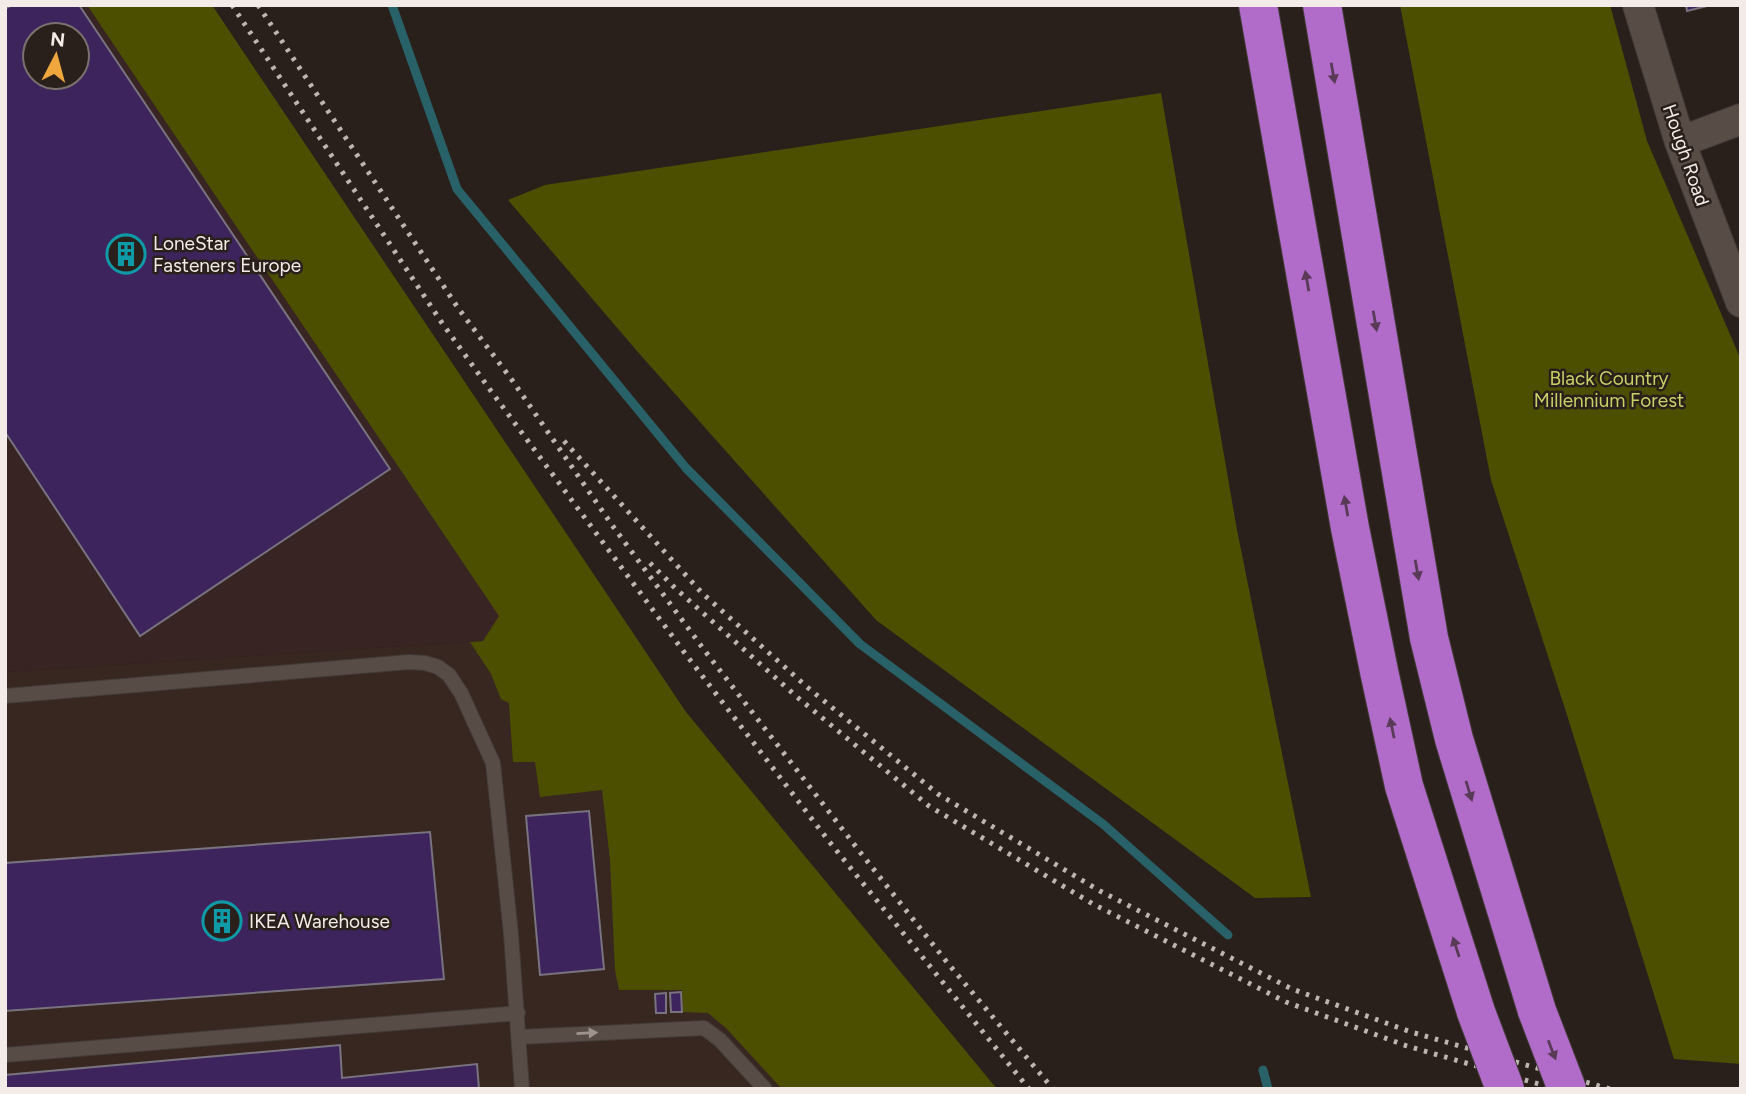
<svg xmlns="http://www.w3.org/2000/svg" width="1746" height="1094" font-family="Figtree,sans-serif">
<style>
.built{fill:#382720}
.industrial{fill:#372423;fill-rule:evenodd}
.green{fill:#4d4f00}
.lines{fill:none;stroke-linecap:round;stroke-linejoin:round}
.stream{stroke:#296168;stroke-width:9}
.building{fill:#3e245d;stroke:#78737f;stroke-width:2;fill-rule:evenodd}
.lane-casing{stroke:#433b38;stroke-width:16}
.street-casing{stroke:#433b38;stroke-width:32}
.highway-casing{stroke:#433b38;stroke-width:40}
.lane{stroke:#584c47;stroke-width:14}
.street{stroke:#584c47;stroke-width:30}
.highway{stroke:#b16cca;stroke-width:38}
.rail{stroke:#bdb5b2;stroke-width:5;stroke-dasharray:3.5 7;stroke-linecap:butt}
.highway-bridge-casing{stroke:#433b38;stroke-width:40;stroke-linecap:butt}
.highway-bridge{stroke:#b16cca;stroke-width:38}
.oneway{fill:#593b58}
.oneway2{fill:#9d948f}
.labels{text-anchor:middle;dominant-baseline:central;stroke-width:5;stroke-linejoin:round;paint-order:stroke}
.street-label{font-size:19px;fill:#f2ebe8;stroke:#2a201b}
.poi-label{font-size:19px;fill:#f2ebe8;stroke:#2a201b;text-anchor:start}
.park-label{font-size:19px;fill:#cad066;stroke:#2a201b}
</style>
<rect width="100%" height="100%" fill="#2a201b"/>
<path class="built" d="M483 641 535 762 602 789 843 1089H5V672Z"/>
<path class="industrial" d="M5 5H87L500 616 483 641 5 672ZM35 35H77V77H35Z"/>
<path class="green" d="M87 5H212L686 712 997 1089H782L726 1028 708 1013 683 1012 682 990H619L615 970 610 860 602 790 540 797 535 762H513L509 703 501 699 491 674 470 642 483 641 499 616Z
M1400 5H1610L1647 141 1741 360V1064L1674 1059 1567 715 1491 480Z
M1161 93 1237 530 1311 897 1255 898 876 620 637 351 508 200 545 185Z"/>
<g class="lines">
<path class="stream" d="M392 5 457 189 686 468 860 644 1103 824 1228 935
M1263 1070 1268 1089"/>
</g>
<path class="building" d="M12 5H79L390 469 140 636 5 432V9ZM35 35H77V77H35Z
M1686 5H1711L1687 11Z
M589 811 604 969 540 975 526 816Z
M430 832 444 979 5 1011V863Z
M681 992 682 1012H671L670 993Z
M666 993V1013H656L655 994Z
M340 1045 342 1078 477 1064 479 1089H5V1075Z"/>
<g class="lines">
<g class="lane-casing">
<path id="lane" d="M5 696 409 662 425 663 438 667 449 675 461 693 493 763 511 934 522 1089
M519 1037 704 1028 720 1040 765 1089
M5 1055 518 1013"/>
</g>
<g class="street-casing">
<path id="street" d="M1638 5 1680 142 1741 302
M1680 142 1741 119"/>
</g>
<g class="highway-casing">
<path id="highway" d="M1258 5 1350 528 1379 671 1404 786 1476 1012
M1322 5 1429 638 1454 739 1537 1011"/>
</g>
<use href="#lane" class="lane"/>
<use href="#street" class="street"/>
<use href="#highway" class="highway"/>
<path class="rail" d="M232 5 442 323 491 391 684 652 828 840 1029 1089
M258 5 458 308 512 380 612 525 705 651 860 852 946 961 1053 1089
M564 441 702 593 807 687 938 794 1100 891 1292 989 1411 1032 1610 1089
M650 563 675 588 797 697 929 806 1093 904 1286 1002 1407 1046 1556 1089"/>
<g class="highway-bridge-casing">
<path id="highway-bridge" d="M1537 1011 1567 1089
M1476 1012 1505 1089"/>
</g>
<use href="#highway-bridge" class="highway-bridge"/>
</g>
<defs><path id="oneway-solid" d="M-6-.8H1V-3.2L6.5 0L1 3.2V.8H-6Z" transform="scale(1.75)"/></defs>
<g class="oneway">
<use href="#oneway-solid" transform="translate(1333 73) rotate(80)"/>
<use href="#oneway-solid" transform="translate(1307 281) rotate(-100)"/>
<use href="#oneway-solid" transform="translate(1375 321) rotate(80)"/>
<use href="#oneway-solid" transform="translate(1346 506) rotate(-100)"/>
<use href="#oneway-solid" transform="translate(1417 570) rotate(80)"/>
<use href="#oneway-solid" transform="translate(1392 728) rotate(-102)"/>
<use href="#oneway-solid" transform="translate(1469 791) rotate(73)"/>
<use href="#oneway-solid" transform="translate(1456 947) rotate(-108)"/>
<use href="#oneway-solid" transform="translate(1552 1050) rotate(69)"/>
</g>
<use class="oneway2" href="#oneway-solid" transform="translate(587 1033) rotate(-3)"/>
<defs>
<g id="building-ring" transform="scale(2.0125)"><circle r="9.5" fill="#2a201b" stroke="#0f9aa8" stroke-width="1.5"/><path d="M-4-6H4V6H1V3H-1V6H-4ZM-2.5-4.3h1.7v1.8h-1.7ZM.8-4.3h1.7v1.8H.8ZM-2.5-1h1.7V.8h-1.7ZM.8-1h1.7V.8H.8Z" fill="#0f9aa8"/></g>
</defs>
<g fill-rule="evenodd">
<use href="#building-ring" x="126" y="254"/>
<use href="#building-ring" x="222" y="921"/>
</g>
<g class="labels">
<g class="street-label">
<text transform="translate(1686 155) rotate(71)">Hough Road</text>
</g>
<g class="poi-label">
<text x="153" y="243">LoneStar<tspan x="153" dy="22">Fasteners Europe</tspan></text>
<text x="249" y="921">IKEA Warehouse</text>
</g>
<g class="park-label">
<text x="1609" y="378">Black Country<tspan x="1609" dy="22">Millennium Forest</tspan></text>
</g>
</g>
<rect width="1746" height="1094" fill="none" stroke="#f2ebe8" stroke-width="14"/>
<g transform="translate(56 56) rotate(6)"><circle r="33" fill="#2a201b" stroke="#7a716d" stroke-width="2"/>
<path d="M0-5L12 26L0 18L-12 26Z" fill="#efa73d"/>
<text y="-10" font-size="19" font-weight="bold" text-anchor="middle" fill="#f2ebe8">N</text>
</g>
</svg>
